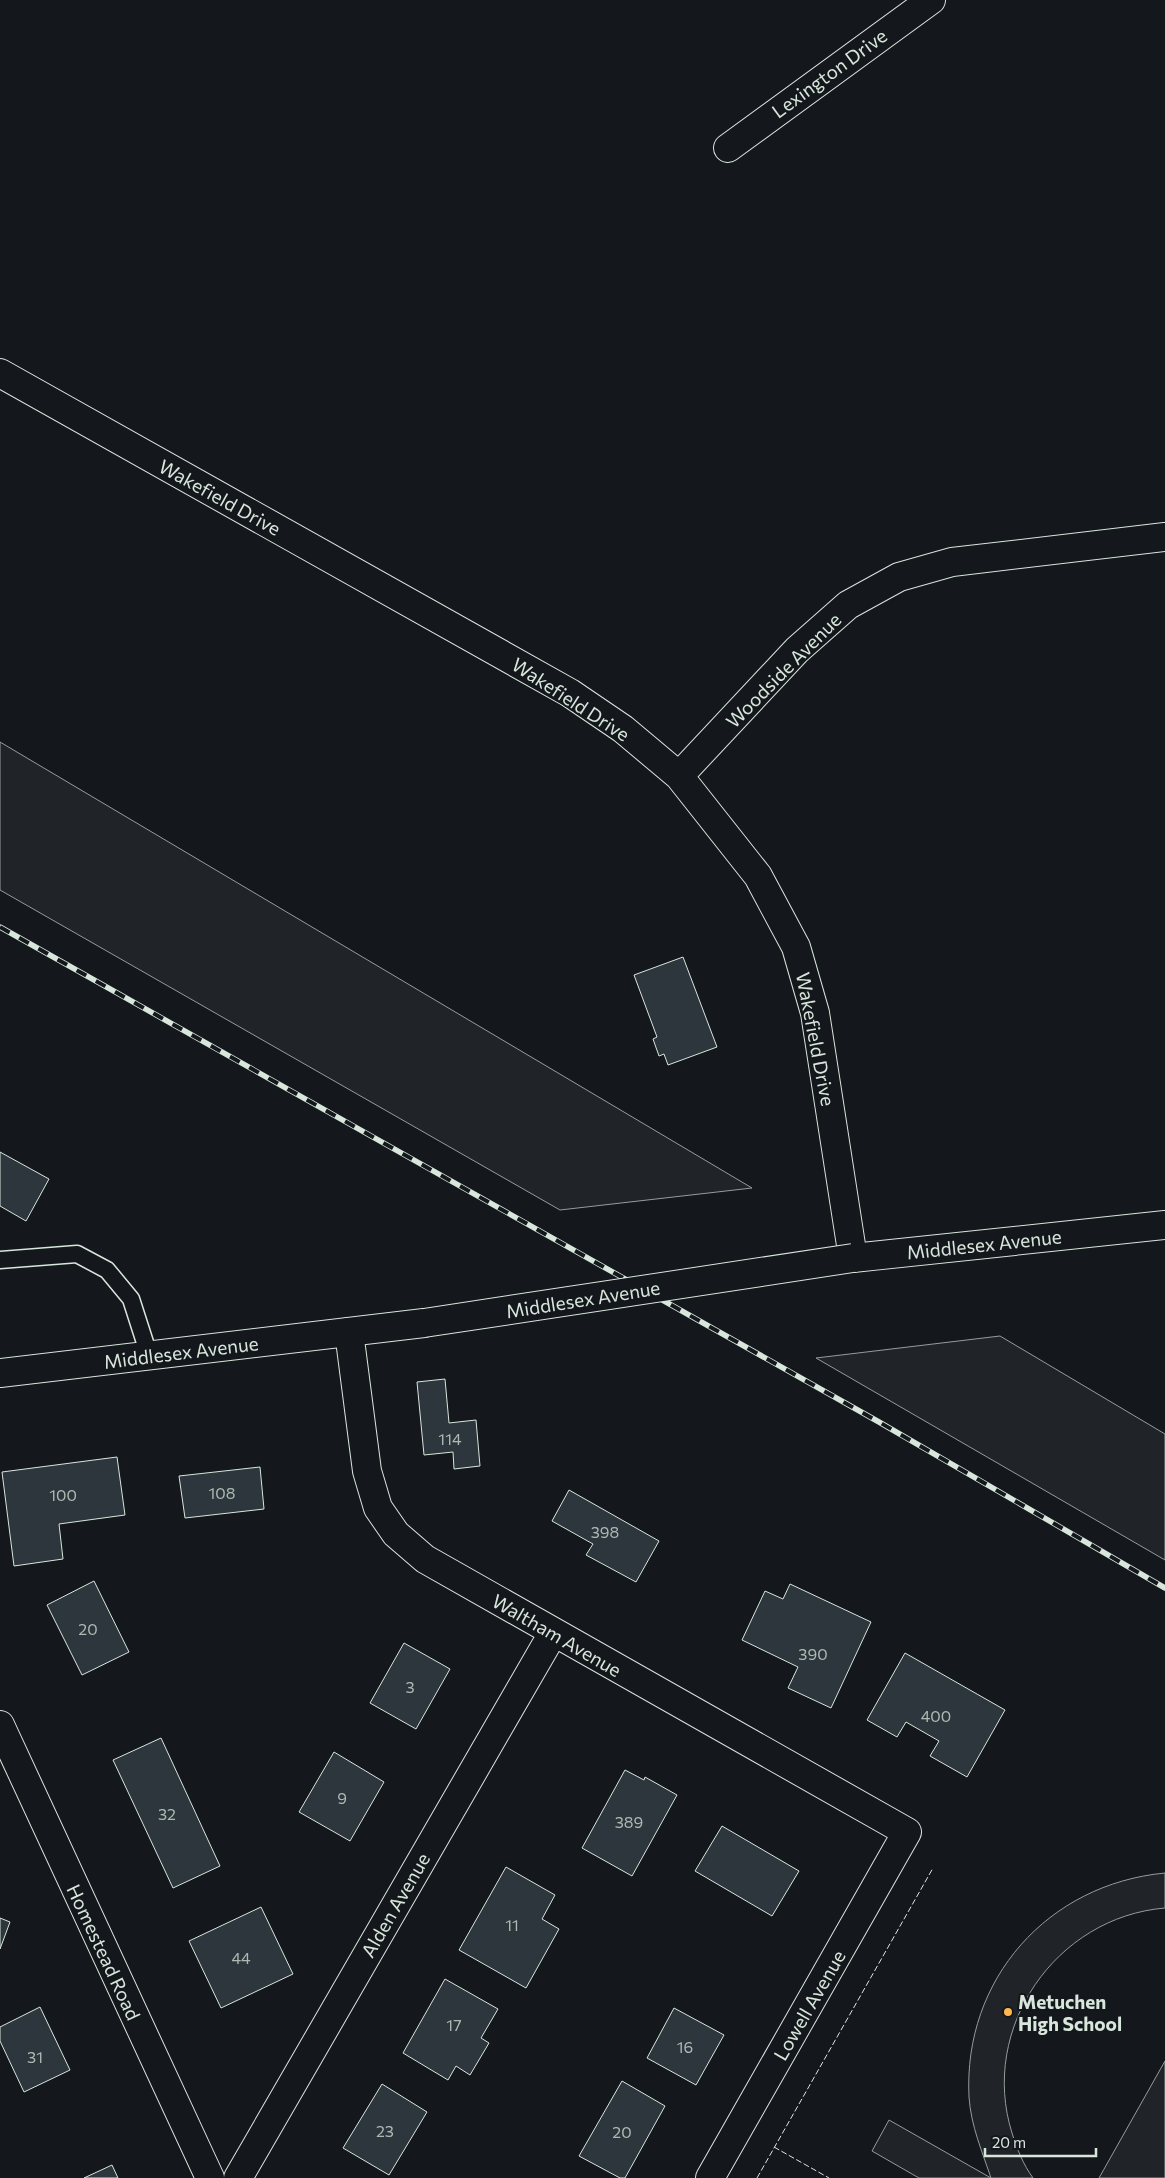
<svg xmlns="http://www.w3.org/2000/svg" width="1165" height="2178" font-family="Commissioner,sans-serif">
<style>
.green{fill:#202428;stroke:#939e99}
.building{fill:#2c363c;stroke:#d8e6dc}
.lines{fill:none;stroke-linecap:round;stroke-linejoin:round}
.lane-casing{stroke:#d8e6dc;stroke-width:19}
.street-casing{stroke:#d8e6dc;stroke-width:30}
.secondary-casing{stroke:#d8e6dc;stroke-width:30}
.lane{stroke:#14181c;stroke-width:16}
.street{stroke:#14181c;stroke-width:28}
.secondary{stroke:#14181c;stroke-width:28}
.rail-casing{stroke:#d8e6dc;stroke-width:5.5}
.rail{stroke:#14181c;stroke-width:4;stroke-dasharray:11;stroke-linecap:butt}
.secondary-bridge-casing{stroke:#d8e6dc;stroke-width:30;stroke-linecap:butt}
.secondary-bridge{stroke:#14181c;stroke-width:28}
.fence{stroke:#d8e6dc;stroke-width:1;stroke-dasharray:6 2.5;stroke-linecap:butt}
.poi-dot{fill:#ffb74d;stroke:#14181c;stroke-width:2}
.labels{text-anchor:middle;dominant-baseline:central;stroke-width:4;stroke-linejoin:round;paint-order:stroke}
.number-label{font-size:16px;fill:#adbab4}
.street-label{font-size:19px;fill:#d8e6dc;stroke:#14181c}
.poi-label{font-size:19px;font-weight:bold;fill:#d8e6dc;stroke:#14181c;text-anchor:start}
</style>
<rect width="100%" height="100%" fill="#14181c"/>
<path class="green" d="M0 742 752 1188 560 1210 0 890Z
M1000 1336 1165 1434V1560L816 1358Z
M1165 1873V1908C1056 1917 979 2028 1012 2133 1017 2149 1023 2164 1033 2178H919L872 2151 889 2120 991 2178C982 2151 971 2126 969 2097 963 1979 1048 1884 1165 1873Z
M1165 2061V2178H1099Z"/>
<path class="building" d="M683 957 717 1047 668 1065 664 1054 659 1056 653 1039 657 1037 634 975Z
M0 1152 49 1179 26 1221 0 1206Z
M445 1379 449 1423 476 1420 480 1466 454 1469 453 1452 424 1455 417 1382Z
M117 1457 125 1515 59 1524 63 1559 14 1566 2 1472Z
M260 1467 264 1509 185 1518 179 1476Z
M569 1490 659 1541 636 1582 586 1555 593 1544 552 1521Z
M94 1581 129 1652 82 1675 47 1605Z
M790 1584 871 1622 831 1708 788 1688 798 1667 742 1640 765 1591 783 1599Z
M404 1643 450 1669 416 1729 370 1703Z
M905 1653 1005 1710 967 1777 930 1756 939 1741 906 1722 897 1737 867 1720Z
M161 1738 220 1866 173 1888 113 1760Z
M334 1752 384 1782 350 1841 299 1812Z
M625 1770 644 1780 645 1777 677 1795 632 1876 582 1848Z
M722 1826 799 1871 772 1916 695 1871Z
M506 1867 555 1895 542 1919 559 1929 526 1988 459 1950Z
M261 1907 293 1974 221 2008 189 1941Z
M0 1918 10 1922 0 1949Z
M445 1979 498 2009 481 2038 489 2043 470 2075 456 2066 448 2080 403 2053Z
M40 2007 70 2070 24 2092 0 2041V2027Z
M674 2008 724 2035 696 2085 647 2058Z
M622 2081 665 2106 625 2178H620L579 2156Z
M382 2084 427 2112 389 2175 343 2148Z
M112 2165 118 2178H84Z"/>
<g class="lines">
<g class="lane-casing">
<path id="lane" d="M0 1260 77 1254 107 1270 131 1299 149 1355"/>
</g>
<g class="street-casing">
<path id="street" d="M728 148 931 0
M0 373 570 693 623 729 679 776 758 876 796 947 815 1013 853 1258
M679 776 797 650 848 605 899 577 952 562 1165 537
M349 1332 367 1471 378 1508 396 1534 425 1559 907 1832 710 2178
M0 1725 210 2178
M238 2178 553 1633"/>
</g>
<g class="secondary-casing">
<path id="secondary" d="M853 1258 1165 1225
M0 1373 424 1323"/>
</g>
<use href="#lane" class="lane"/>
<use href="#street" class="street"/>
<use href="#secondary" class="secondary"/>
<g class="rail-casing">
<path id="rail" d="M0 927 879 1422 1165 1588"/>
</g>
<use href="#rail" class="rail"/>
<g class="secondary-bridge-casing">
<path id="secondary-bridge" d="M424 1323 853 1258"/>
</g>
<use href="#secondary-bridge" class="secondary-bridge"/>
<path class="fence" d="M774 2147 829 2178
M757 2178 933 1868"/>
</g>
<circle class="poi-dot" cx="1008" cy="2012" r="5"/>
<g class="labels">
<g class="number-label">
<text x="450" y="1438">114</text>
<text x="222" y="1492">108</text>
<text x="63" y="1494">100</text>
<text x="605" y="1531">398</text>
<text x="88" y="1628">20</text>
<text x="813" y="1653">390</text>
<text x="410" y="1686">3</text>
<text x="936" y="1715">400</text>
<text x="342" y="1797">9</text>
<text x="167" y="1813">32</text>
<text x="629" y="1821">389</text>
<text x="512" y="1924">11</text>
<text x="241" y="1957">44</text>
<text x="454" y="2024">17</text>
<text x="685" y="2046">16</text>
<text x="35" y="2056">31</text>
<text x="385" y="2130">23</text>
<text x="622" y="2131">20</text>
</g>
<g class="street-label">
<text transform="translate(829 73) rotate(-36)">Lexington Drive</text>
<text transform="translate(220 497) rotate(29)">Wakefield Drive</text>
<text transform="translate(783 670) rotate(-45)">Woodside Avenue</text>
<text transform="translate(571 699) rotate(33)">Wakefield Drive</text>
<text transform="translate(816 1039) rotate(79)">Wakefield Drive</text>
<text transform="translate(984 1244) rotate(-6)">Middlesex Avenue</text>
<text transform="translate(583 1299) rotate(-9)">Middlesex Avenue</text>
<text transform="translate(181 1352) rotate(-7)">Middlesex Avenue</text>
<text transform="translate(557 1635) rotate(30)">Waltham Avenue</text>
<text transform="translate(395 1905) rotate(-60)">Alden Avenue</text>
<text transform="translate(104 1952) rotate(65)">Homestead Road</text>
<text transform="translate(809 2005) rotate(-60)">Lowell Avenue</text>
</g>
<g class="poi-label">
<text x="1018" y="2001">Metuchen<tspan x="1018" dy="22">High School</tspan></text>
</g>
</g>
<path d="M985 2148v8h111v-8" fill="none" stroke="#d8e6dc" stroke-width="2.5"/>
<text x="992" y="2148" font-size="15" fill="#d8e6dc" stroke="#14181c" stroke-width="4" paint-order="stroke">20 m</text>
</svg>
